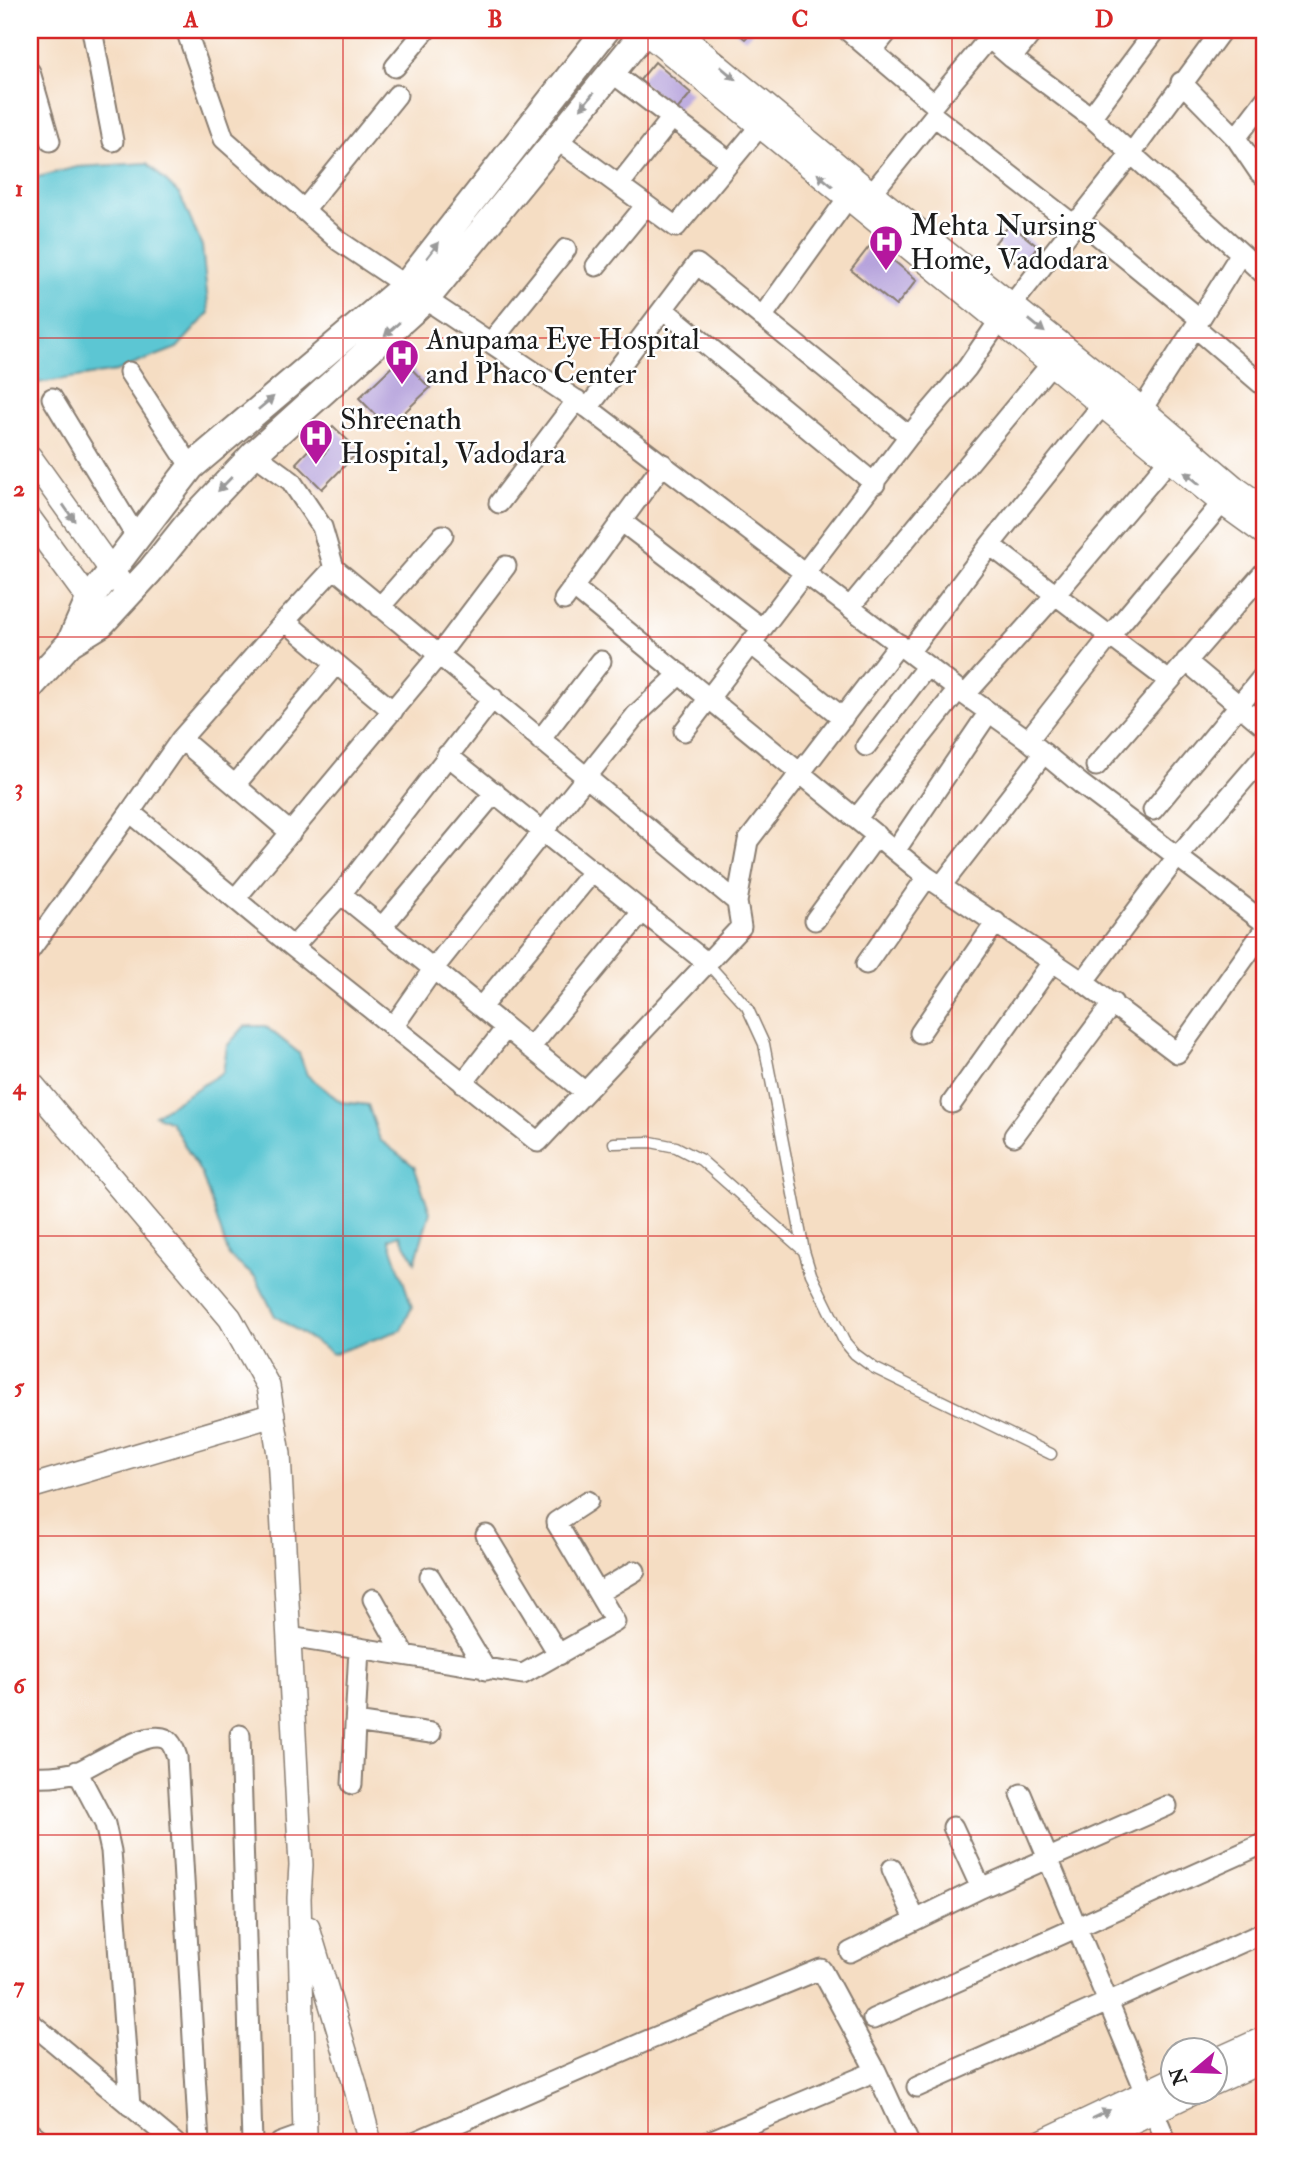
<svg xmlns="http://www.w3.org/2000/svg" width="1295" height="2173" font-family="'IM FELL Double Pica',serif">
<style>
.water{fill:#5bc6d3;stroke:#3c7178;stroke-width:2}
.building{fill:#b6a3dc}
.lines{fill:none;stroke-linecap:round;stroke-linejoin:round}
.service-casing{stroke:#887c70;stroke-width:13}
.minor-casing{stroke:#887c70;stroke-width:23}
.tertiary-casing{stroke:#887c70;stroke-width:26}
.secondary-casing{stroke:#887c70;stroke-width:30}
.service{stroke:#fff;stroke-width:10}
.minor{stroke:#fff;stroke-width:19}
.tertiary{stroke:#fff;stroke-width:23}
.secondary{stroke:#fff;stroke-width:26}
.oneway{fill:#999}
.grid{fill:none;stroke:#d62828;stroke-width:2;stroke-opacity:0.55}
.labels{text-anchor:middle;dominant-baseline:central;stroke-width:5;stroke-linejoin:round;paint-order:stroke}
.poi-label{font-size:30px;fill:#1c1c1c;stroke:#fff;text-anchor:start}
.neatline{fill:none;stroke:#d62828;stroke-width:2.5}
.grid-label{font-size:23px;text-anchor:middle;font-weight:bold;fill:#d62828}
</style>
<rect width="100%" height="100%" fill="#fff"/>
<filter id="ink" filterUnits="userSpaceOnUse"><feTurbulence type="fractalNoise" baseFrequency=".0143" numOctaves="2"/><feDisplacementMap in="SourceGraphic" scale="14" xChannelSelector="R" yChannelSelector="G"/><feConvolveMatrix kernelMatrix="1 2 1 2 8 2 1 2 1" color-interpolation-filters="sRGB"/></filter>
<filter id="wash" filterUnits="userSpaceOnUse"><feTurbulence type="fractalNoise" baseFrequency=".00686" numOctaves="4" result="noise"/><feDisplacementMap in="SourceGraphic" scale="28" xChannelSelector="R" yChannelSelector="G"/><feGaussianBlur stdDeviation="1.57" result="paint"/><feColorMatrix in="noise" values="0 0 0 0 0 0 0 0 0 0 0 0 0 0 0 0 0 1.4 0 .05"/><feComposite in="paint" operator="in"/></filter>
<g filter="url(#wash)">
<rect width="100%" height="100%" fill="#f5ddc3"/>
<path class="water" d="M147 163 180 195 202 246 209 313 177 348 117 371 38 383 30 368V179L77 167Z
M245 1026H265L299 1053 307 1075 341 1102 368 1105 380 1140 414 1166 430 1212 415 1262 400 1235 389 1239 412 1307 401 1330 333 1354 275 1316 256 1278 229 1256 202 1175 171 1122 155 1115 223 1072 227 1046Z"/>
<g id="blocks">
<path class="building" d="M734 30H754L745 39Z
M655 62 691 93 676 111 640 80Z
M1010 224 1038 247 1021 267 995 243Z
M872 243 917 280 896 306 851 270Z
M401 358 430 388 388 428 359 398Z
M333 426 359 451 322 489 296 463 312 446 322 456 328 449 319 440Z
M759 2129 765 2143H740L738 2139Z"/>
</g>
</g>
<g filter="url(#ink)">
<use href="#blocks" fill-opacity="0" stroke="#887c70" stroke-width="2"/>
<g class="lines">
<g class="service-casing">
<path id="service" d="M707 963 747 1007 764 1044 804 1251 811 1274 844 1341 855 1354 874 1368 1051 1454
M614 1143 651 1142 676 1147 701 1160 804 1251"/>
</g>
<g class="minor-casing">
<path id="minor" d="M92 30 113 141
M186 30 224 139 339 241 588 408 965 695 1028 740 1081 784 1265 923
M847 30 934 104 989 38 1012 58 1091 117 1265 275
M1006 30 1024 43
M872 51 889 30
M1012 58 1034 30
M395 67 426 30
M30 72 50 141
M611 72 729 161
M1181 82 1236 138 1259 172 1265 177
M1091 117 1156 30
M1236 138 1265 100
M556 139 676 227 760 126
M619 185 672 118
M864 203 934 116 1074 225
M304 210 397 95
M1078 219 1200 319
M596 266 646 205
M663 309 875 484
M762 317 847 199
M1195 327 1265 387
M491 342 566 249
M129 372 191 467
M52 398 137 538
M588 408 697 264 909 436
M1135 420 1195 327 1241 253
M499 503 577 400
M621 521 761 628
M990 545 1169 681
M334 568 285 621 393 711
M573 587 927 877 1083 982 1177 1053 1265 929
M564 600 663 464
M380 607 443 535
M850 607 1051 364
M750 643 843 718
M909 652 990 545 1103 404
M1186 661 1265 727
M965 695 1055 595 1169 460
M684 731 909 436 967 368 999 321 1131 154 1222 30
M181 739 291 833
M540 740 601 661
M1028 740 1110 636 1222 503
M866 746 927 666
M447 755 707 963
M1096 766 1265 571
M235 785 336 664
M1153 810 1265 674
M130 812 181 739 285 621
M856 819 958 690
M895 851 989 712
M941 886 1044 753
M341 894 585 1092
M235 899 438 656 506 566
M737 902 748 841 899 644
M815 920 877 835
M382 927 495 792
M293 947 341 894 493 698
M30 950 130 812 293 947 538 1142 741 927 737 902 334 568 322 527 291 481 254 454
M866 964 927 877
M1083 982 1177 857 1265 755
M481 1007 593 871
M393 1027 434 968 636 715 680 674
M920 1033 996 922
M530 1048 643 911
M463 1083 506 1028
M952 1103 1053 961
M1014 1136 1113 1003
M486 1535 559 1655
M430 1577 486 1670
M598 1593 635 1571
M373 1599 404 1654
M289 1637 523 1674 615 1622 556 1522 588 1501
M355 1722 431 1733
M240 1735 252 2143
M77 1771 105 1824 111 1851 130 2106
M30 1776C46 1777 63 1776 79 1771 98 1763 146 1729 166 1739 172 1742 175 1751 177 1757L199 2143
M352 1784 359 1648
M1021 1794 1167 2143
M953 1827 981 1888
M892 1869 915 1919
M850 1952 981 1888 1167 1806
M873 2019 1265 1843
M30 2022 175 2143
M917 2087 1265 1932
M30 2132 44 2143
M280 2143 305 2134
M412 2143 651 2039 821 1969 876 2071 909 2143
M705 2143 876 2071"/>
</g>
<g class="tertiary-casing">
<path id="tertiary" d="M675 30 859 183 1142 409 1234 487 1265 509
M645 32 1222 503 1265 534
M30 457 122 585
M30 519 98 612
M30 1082 230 1318 268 1386 279 1454 301 1865 299 1898 305 2134 303 2143
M30 1487 273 1415
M308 1928 354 2081 370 2143
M1214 2061 1265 2038
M1214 2083 1265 2060
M1039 2143 1172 2080
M1087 2143 1194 2092"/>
</g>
<g class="secondary-casing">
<path id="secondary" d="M70 643 89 600 191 467 406 285 606 30
M30 687 70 643 101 624 150 571 186 526 254 454 427 298 646 30"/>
</g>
<use href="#service" class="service"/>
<use href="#minor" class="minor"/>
<use href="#tertiary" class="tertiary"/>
<use href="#secondary" class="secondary"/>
</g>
<defs><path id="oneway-solid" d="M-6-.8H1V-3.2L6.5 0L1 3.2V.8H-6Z" transform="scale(1.75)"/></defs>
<g class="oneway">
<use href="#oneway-solid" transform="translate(728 73) rotate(40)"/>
<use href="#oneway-solid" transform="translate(587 101) rotate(129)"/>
<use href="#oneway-solid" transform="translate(825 180) rotate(-140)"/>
<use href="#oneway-solid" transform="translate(433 250) rotate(-52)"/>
<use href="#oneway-solid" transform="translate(1037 326) rotate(39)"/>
<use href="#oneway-solid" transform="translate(392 329) rotate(138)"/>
<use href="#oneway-solid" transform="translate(266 403) rotate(-40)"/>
<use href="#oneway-solid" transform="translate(1192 478) rotate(-141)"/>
<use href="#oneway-solid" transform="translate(225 484) rotate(134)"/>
<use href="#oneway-solid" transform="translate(69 513) rotate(55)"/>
<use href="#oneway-solid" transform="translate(1101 2114) rotate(-25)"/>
</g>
</g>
<path class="grid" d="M343 30V2143M648 30V2143M952 30V2143M30 338H1265M30 637H1265M30 937H1265M30 1236H1265M30 1536H1265M30 1835H1265"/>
<defs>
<g id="hospital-pin" transform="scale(1.75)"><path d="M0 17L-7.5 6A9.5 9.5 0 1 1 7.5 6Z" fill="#b5179e" stroke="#fff"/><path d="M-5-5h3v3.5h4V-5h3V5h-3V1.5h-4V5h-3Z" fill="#fff"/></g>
</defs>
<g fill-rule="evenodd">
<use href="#hospital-pin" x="886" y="242"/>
<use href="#hospital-pin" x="402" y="356"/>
<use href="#hospital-pin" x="316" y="436"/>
</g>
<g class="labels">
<g class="poi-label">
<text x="910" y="225">Mehta Nursing<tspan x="910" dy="34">Home, Vadodara</tspan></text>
<text x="426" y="339">Anupama Eye Hospital<tspan x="426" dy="34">and Phaco Center</tspan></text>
<text x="340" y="419">Shreenath<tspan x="340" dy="34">Hospital, Vadodara</tspan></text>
</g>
</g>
<rect width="1295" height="2173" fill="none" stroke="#fff" stroke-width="77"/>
<g transform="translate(1194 2071) rotate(251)"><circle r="33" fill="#ffffff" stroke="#a4a4a4" stroke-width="2"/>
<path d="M0-5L12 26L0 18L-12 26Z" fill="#b5179e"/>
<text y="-10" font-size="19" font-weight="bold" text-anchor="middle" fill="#1c1c1c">N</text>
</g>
<rect x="38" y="38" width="1218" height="2096" class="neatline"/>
<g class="grid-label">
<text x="191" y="27">A</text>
<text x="495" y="27">B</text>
<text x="800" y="27">C</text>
<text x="1104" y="27">D</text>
<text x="19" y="196">1</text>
<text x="19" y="496">2</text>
<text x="19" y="795">3</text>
<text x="19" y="1094">4</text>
<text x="19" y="1394">5</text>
<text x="19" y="1693">6</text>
<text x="19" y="1993">7</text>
</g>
</svg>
